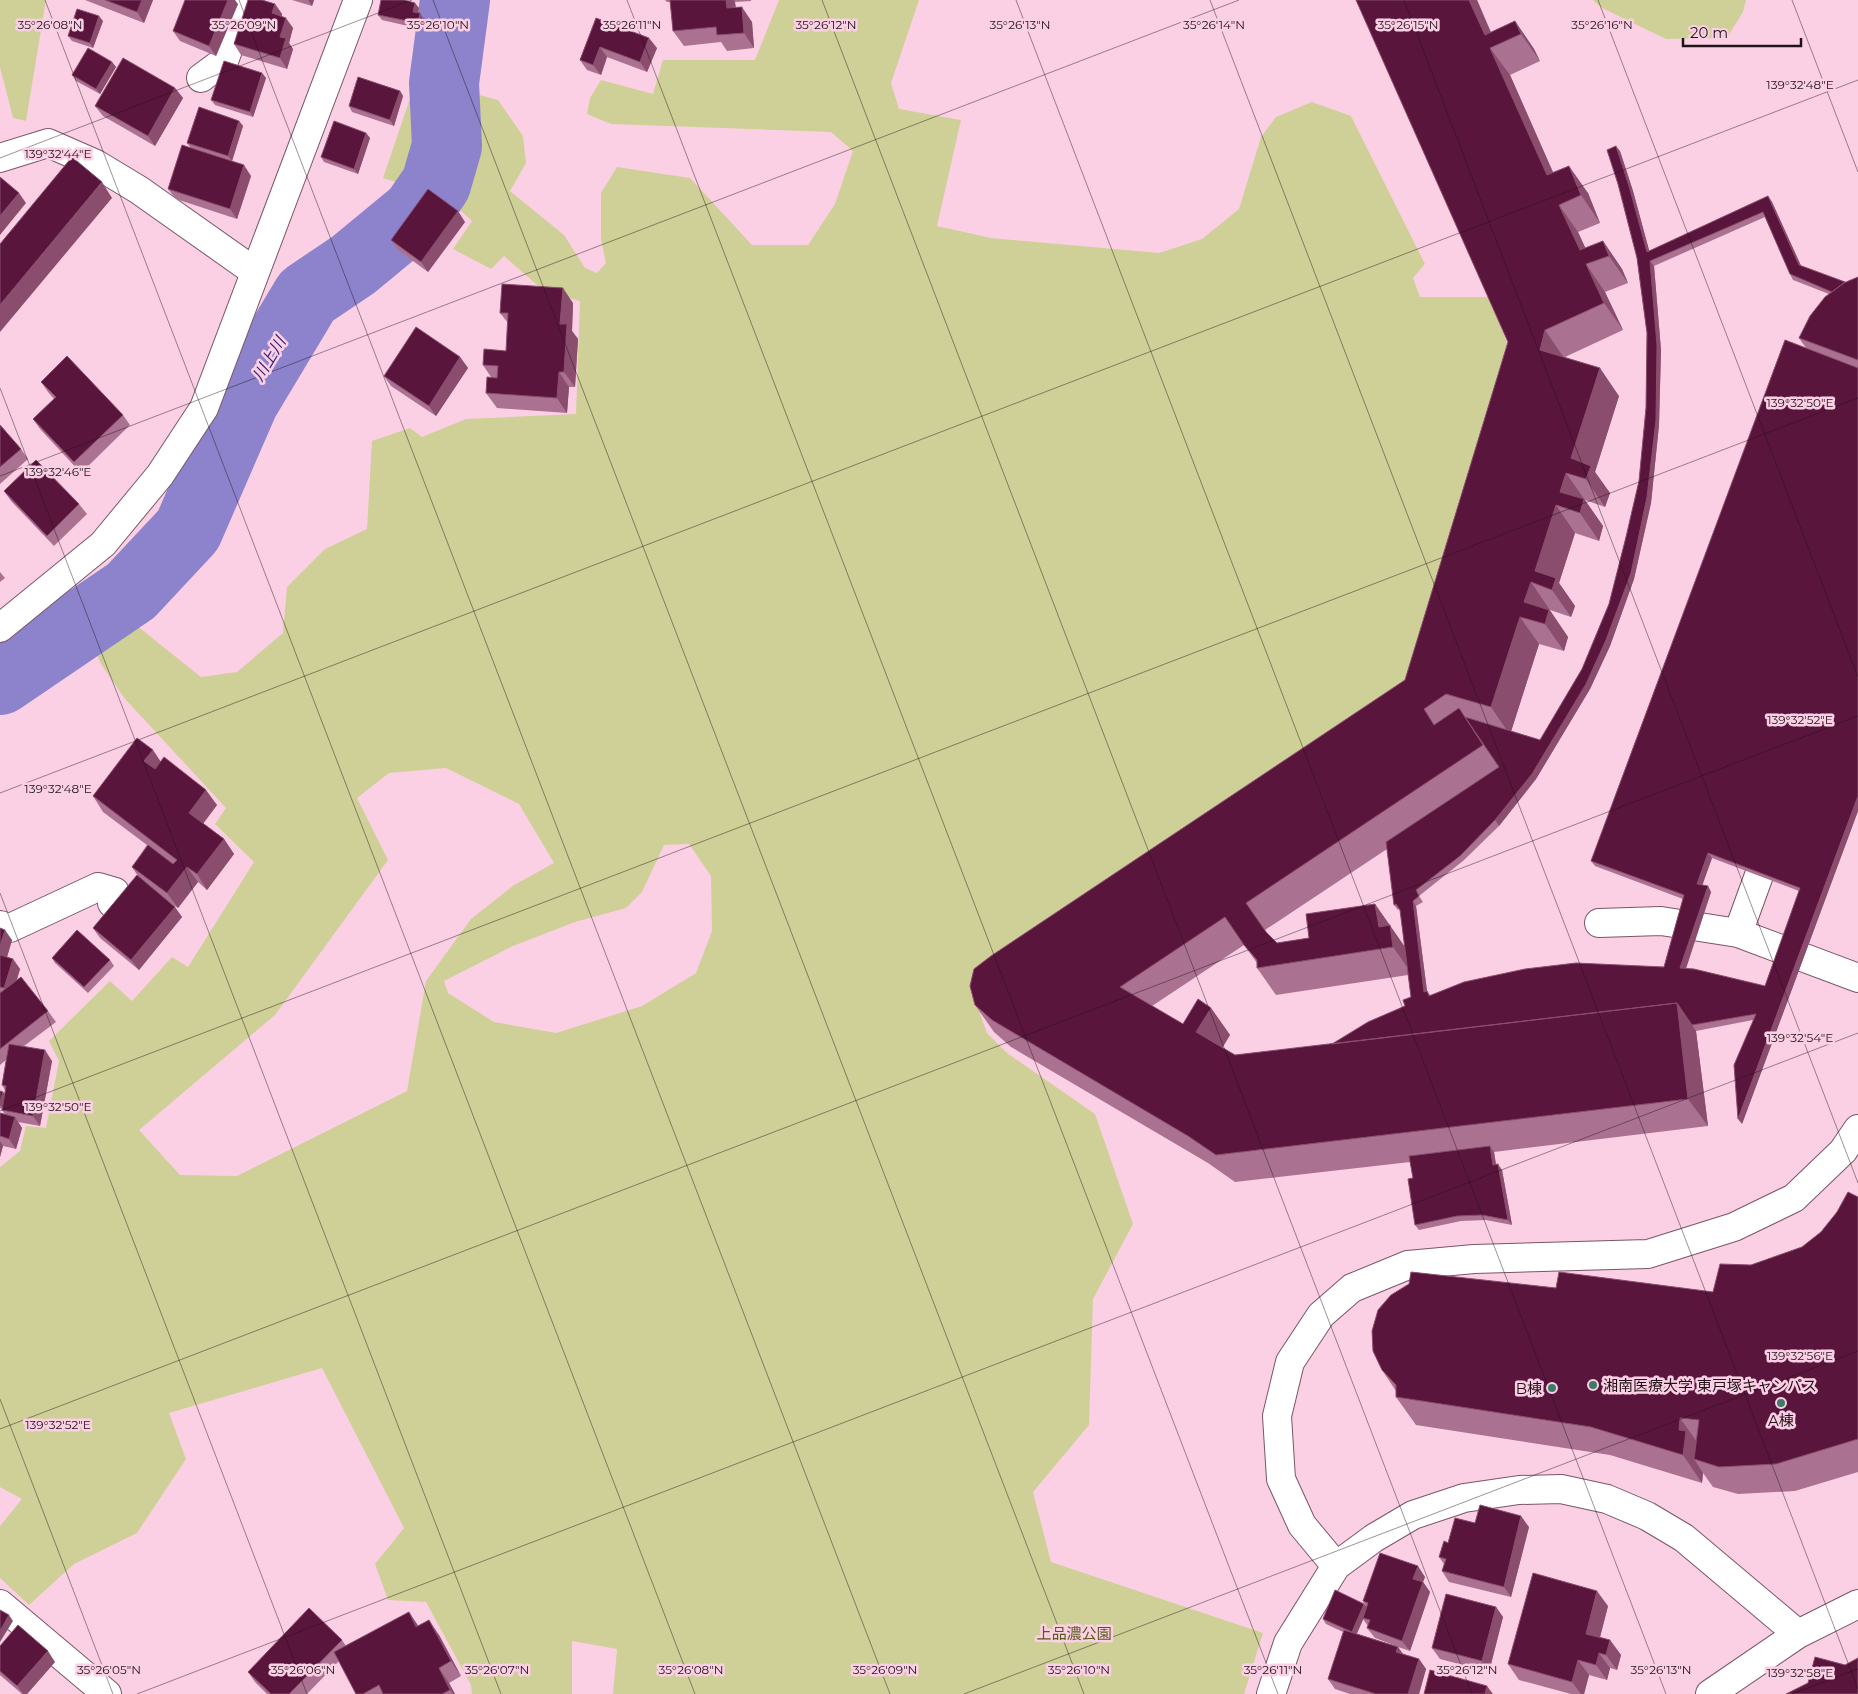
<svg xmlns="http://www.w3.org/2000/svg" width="1858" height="1694" font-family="Montserrat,'Noto Sans JP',sans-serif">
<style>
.green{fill:#cfd097;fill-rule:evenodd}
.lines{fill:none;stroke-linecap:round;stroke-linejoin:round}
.river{stroke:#8d83cc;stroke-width:70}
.minor-casing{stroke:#7a5566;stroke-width:30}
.minor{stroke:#fff;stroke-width:28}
.wall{fill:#aa7290;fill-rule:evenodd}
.shaded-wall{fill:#8a4d6e}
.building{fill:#59153c;stroke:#8a4d6e;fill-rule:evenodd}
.ticks{fill:none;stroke:#211219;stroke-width:1;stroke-opacity:0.45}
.poi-dot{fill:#3e7b66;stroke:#fcd0e4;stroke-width:2}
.labels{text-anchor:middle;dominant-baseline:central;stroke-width:5;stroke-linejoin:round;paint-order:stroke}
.poi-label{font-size:15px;fill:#211219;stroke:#fcd0e4;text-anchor:start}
.park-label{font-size:15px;fill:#59591a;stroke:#fcd0e4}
.water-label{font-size:16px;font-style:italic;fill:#392278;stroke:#fcd0e4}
.ticks-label{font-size:12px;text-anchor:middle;fill:#211219;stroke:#fcd0e4;stroke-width:5;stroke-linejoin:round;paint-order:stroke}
</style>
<rect width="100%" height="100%" fill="#fcd0e4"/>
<path class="green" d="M0 0H46L26 121 13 118 0 67Z
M779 0H919L891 83 899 109 961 120 937 226 991 238 1159 253 1202 239 1239 209 1261 137 1276 117 1312 102 1351 116 1425 264 1413 278 1420 297H1489L1515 363 1405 699 985 994 980 1014 987 1033 1007 1053 1095 1114 1133 1224 1093 1299 1089 1425 1033 1492 1051 1562 1263 1633 1244 1694H613L617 1649 572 1641V1694H472L471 1685 426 1602 388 1600 375 1564 404 1528 322 1368 169 1413 186 1459 137 1533 74 1564 29 1605 0 1578V1526L22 1499 0 1487V1167L20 1151 26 1126 46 1128 59 1061 49 1041 110 981 132 1001 172 957 188 967 254 862 215 824 226 808 125 699 101 664 87 633 121 613 201 677 237 672 283 633 287 587 325 549 367 529 372 441 410 428 422 437 466 419 576 414 580 301 544 291 504 256 491 269 453 249 472 221 448 199 383 178 417 78 498 100 523 136 526 163 510 191 564 235 585 268 597 273 606 263 601 239V193L617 167 690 178 752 245H808L835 204 853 151 831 132 611 124 587 114 590 98 601 80 653 94 663 60H755ZM446 768 519 804 554 863 514 885 471 919 426 981 407 1091 237 1176 180 1175 139 1130 275 1015 388 860 357 798 389 773ZM689 844 711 876 712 931 696 973 642 1006 556 1033 494 1022 448 993 444 981 513 946 575 922 626 908 642 892 664 845Z
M1593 0H1746L1743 12 1727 38 1666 39 1602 8Z"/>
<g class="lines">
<path class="river" d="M0 680 131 591 188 530 244 401 307 296 353 265 416 213 436 184 447 146 444 83 455 0"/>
<g class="minor-casing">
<path id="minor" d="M201 78 224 61 246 0
M0 158 48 143 96 164 139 190 255 272
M0 628 103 544 160 475 204 408 358 0
M1599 923 1661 921 1738 933 1858 978
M0 925 10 928 98 887 115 892 112 903
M1738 933 1766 856
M1336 1566 1302 1525 1281 1479 1277 1416 1290 1362 1321 1315 1352 1288 1408 1265 1474 1259 1648 1254 1734 1227 1794 1198 1843 1151 1858 1129
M0 1604 107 1694
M1271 1694 1288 1643 1336 1566 1374 1538 1413 1515 1464 1498 1519 1490 1561 1489 1607 1499 1647 1516 1684 1538 1798 1634
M1710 1694 1798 1634 1858 1604"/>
</g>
<use href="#minor" class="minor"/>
</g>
<path class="wall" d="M85 0H153L144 23Z
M292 0H314L312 6Z
M665 0H751V1L735 2 736 8 752 22 754 48 727 51 721 42 684 46 673 31 670 2H667Z
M1356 0H1477L1491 32 1515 21 1534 49 1540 61 1510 75 1553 172 1588 193 1600 223 1578 232 1585 248 1603 241 1622 269 1628 283 1605 292 1623 330 1565 357 1619 396 1595 472 1610 493 1605 507 1585 500 1603 526 1599 541 1575 533 1559 583 1575 606 1571 617 1550 610V611L1568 637 1564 651 1539 644 1511 731 1540 740 1582 669 1609 604 1626 537 1639 481 1646 408 1647 333 1637 258 1620 151 1633 191 1649 251 1768 196 1772 202 1801 266 1845 282 1858 277V811L1742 1124 1753 1020 1696 1031 1708 1126 1494 1152 1496 1165 1502 1170 1512 1225 1486 1220 1461 1221 1419 1230 1415 1225 1413 1178 1410 1162 1235 1182 1208 1163 1011 1047 994 1032 975 1005 1405 680 1508 342ZM1765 217 1790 274 1793 280 1829 294 1799 338 1806 348 1591 861 1595 866 1683 899 1664 967 1430 995 1427 991 1416 906 1423 902 1419 896 1463 861 1499 826 1536 779 1590 689 1610 646 1634 579 1651 503 1659 425 1661 350 1654 266ZM1387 849 1394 905 1398 910 1399 909 1400 910 1405 947 1375 904 1309 938 1277 943 1268 934 1265 930ZM1712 858 1799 891 1765 986 1686 969 1711 892 1708 886 1702 885ZM1244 945 1257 963V968L1276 995 1408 975 1411 997 1405 1006 1332 1044 1235 1055 1222 1048 1230 1035 1211 1008 1183 1024 1152 1006Z
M238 4 216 56 180 41 173 31Z
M275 4 282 14V16L293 28 289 43 293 49 287 69 241 55 234 44Z
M419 8 418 13 424 19 421 29 382 20 378 15Z
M596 18 657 48 647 72 607 57 601 75 587 70 580 60Z
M103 21 93 48 72 41 68 36Z
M112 62 116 67 100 94 76 81 72 75Z
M262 73 266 78 253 117 215 105 211 100Z
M175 88 183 98 155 146 103 116 95 106Z
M400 91 403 96 394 126 352 112 349 106Z
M239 121 243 126 232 161 251 176 237 219 176 199 168 189 191 148 187 143Z
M366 133 370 138 358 174 324 162 321 157Z
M465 222 428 272 398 250 391 240Z
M573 303 572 331 578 339 575 387H569L567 413 497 408 486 393 491 377 483 365 506 351 508 323 500 313Z
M460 357 468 368 436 416 391 386 384 376Z
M41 382 123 415 130 425 81 473 40 429 33 419 54 399 48 392Z
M0 425 21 449 28 459 0 484Z
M4 491 79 504 87 514 54 546 11 501Z
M0 572 5 578 0 582Z
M160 761 217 805 203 823 224 839 234 854 207 890 198 882 178 908 170 903 182 917 139 970 100 938 93 928 138 876 132 867 147 845 103 812 93 796Z
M0 928 12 940 7 957 13 959 20 969 17 980 48 1011 56 1022 24 1046 52 1061 40 1126 18 1122 22 1128 16 1149 3 1146 0 1157V1113L5 1114 2 1110V1109L0 1108V1091L5 1094V1090L2 1085 6 1060 0 1065Z
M52 958 110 960 114 966 88 993 55 963Z
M1858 1197V1472L1795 1491 1738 1494 1713 1487 1703 1473 1702 1483 1610 1455 1416 1425 1396 1397V1391L1382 1370 1556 1288 1713 1292 1751 1265 1802 1247 1821 1232Z
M1475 1523 1529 1527 1511 1597 1449 1582 1442 1571 1444 1564 1439 1557 1448 1543Z
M1425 1577 1423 1582 1430 1592 1410 1651 1398 1647 1403 1654 1419 1659 1426 1669 1419 1694H1350L1335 1689 1328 1679 1343 1632 1326 1624 1323 1619 1364 1604 1366 1607 1363 1601ZM1363 1619 1368 1626 1367 1628 1375 1638 1396 1646 1357 1634Z
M1608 1606 1600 1637 1610 1640 1621 1655 1617 1670 1610 1668 1607 1680 1589 1675 1584 1694H1571L1519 1680 1508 1664Z
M1496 1607 1503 1617 1489 1672 1440 1659 1432 1648Z
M409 1612 418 1626 439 1635 461 1676 449 1683 455 1694H356L339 1661 307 1694H267L255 1682 248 1672 342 1640 346 1646Z
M0 1646 55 1662 27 1694H22L0 1675Z"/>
<path class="shaded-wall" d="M142 0H153L144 23 137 12Z
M228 0H235L238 4 216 56 209 46Z
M308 0H314L312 6Z
M726 0H734L735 2 737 23 727 8Z
M1469 0H1477L1496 45 1485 35Z
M415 3 419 8 417 17 413 12Z
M275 4 282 14 279 24 272 13Z
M742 7 752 22 754 48 744 33Z
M420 13 424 19 421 29 418 23Z
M99 16 103 21 93 48 90 43Z
M286 18 293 28 289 43 293 49 287 69 280 58V37Z
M1515 21 1534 49 1540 61 1521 34Z
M649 38 657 48 647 72 640 62Z
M600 47 607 57 601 75 593 65Z
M1490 48 1510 75 1566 202 1547 175Z
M112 62 116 67 100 94 96 89Z
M262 73 266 78 253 117 250 112Z
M175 88 183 98 155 146 148 136Z
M400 91 403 96 394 126 390 120Z
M239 121 243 126 232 161 228 156Z
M366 133 370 138 358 174 354 169Z
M1616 146 1620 151 1633 191 1651 257 1647 252Z
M244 165 251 176 237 219 230 209Z
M1569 166 1588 193 1600 223 1581 195Z
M102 182 112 198 0 332V305Z
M19 193 26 203 0 235V216Z
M1768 196 1772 202 1803 270 1799 265Z
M1559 205 1578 232 1592 262 1580 250Z
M458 211 465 222 428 272 421 262Z
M1603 241 1622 269 1628 283 1609 256Z
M1650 261 1654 266 1661 350 1659 425 1651 503 1634 579 1610 646 1590 689 1536 779 1499 826 1495 820 1586 684 1647 497Z
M1586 264 1605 292 1623 330 1604 303Z
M563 288 573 303 572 331 578 339 575 387 564 372 560 324Z
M1545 330 1564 358 1540 350Z
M460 357 468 368 436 416 429 406Z
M1600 368 1619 396 1595 472 1610 493 1605 507 1571 458Z
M559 372 569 387 567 413 557 398Z
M1566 473 1603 526 1599 541 1580 513 1560 492Z
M1556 505 1575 533 1559 583 1575 606 1571 617 1552 590 1535 571Z
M1531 582 1568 637 1564 651 1545 624 1524 602Z
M1520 617 1539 644 1510 735 1491 707Z
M153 750 163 765 155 776 144 761Z
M206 790 217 805 200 828 189 813Z
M1858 796V811L1742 1124 1738 1119Z
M224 839 234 854 207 890 197 874Z
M1708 853 1712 858 1701 889 1697 884Z
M187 867 198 882 178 908 167 893Z
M1708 886 1711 892 1684 974 1680 968Z
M1413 901 1416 906 1427 991 1430 996 1432 1001 1424 992Z
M1375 904 1409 953 1412 974 1379 927Z
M175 907 182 917 139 970 131 960Z
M5 930 12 940 5 964 0 957V946Z
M13 959 20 969 11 998 4 988Z
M1677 1003 1696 1031 1708 1126 1688 1099Z
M1211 1008 1230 1035 1215 1060 1196 1032Z
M45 1050 52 1061 40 1126 33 1116Z
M3 1092 7 1097 3 1109 0 1105V1102Z
M15 1117 22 1128 16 1149 9 1139Z
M0 1141 3 1146 0 1157Z
M1490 1146 1494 1152 1497 1171 1493 1165Z
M1498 1164 1502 1170 1512 1225 1508 1220Z
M1680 1418 1700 1446 1694 1459 1703 1473 1702 1483 1683 1455 1679 1430Z
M1521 1516 1529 1527 1511 1597 1504 1587Z
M1418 1566 1425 1577 1423 1582 1430 1592 1410 1651 1402 1641 1413 1579Z
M1597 1591 1608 1606 1597 1649 1586 1634Z
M1364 1604 1368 1609 1355 1637 1352 1632Z
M1496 1607 1503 1617 1489 1672 1482 1661Z
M409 1612 419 1627H416Z
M9 1615 13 1621 0 1642V1631Z
M429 1620 439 1635 461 1676 451 1661Z
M1610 1640 1621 1655 1617 1670 1606 1655Z
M1398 1647 1405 1657 1396 1652Z
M48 1651 55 1662 27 1694H23L17 1686Z
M1599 1653 1610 1668 1607 1680 1596 1665Z
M1419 1659 1426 1669 1419 1694H1408Z
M1578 1660 1589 1675 1584 1694H1581L1572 1682Z
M439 1668 449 1683 455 1694H453L450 1690Z
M1487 1686 1493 1694H1485Z"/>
<path class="building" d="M105 0H142L137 12Z
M185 0H228L209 46 173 31Z
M248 0H262L275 4 272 13 286 18 280 37 286 38 280 58 234 44Z
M381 0H404L415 3 413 12 420 13 418 23 378 15Z
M670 0H726L727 8 742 7 744 33 717 35 716 27 673 31Z
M1356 0H1469L1485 35 1515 21 1521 34 1490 48 1547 175 1569 166 1581 195 1559 205 1580 250 1603 241 1609 256 1586 264 1604 303 1545 330 1540 350 1600 368 1571 458 1591 466 1586 479 1566 473 1560 492 1584 499 1580 513 1556 505 1535 571 1556 578 1552 590 1531 582 1524 602 1549 610 1545 624 1520 617 1491 707 1446 694 1424 709 1434 725 1459 708 1483 745 1246 903 1266 932 1277 943 1309 938 1306 914 1375 904 1379 927 1390 925 1393 947 1257 968V960L1244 945 1225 917 1120 987 1183 1024 1198 999 1211 1008 1196 1032 1235 1055 1677 1003 1688 1099 1216 1155 1188 1136 992 1020 975 1005 970 986 974 969 991 956 1405 680 1508 342Z
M77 9 99 16 90 43 68 36Z
M596 18 649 38 640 62 600 47 593 65 580 60Z
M88 48 112 62 96 89 72 75Z
M123 58 175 88 148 136 95 106Z
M224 61 262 73 250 112 211 100Z
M358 77 400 91 390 120 349 106Z
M199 107 239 121 228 156 187 143Z
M334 121 366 133 354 169 321 157Z
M182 145 244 165 230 209 168 189Z
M1616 146 1629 186 1647 252 1768 196 1799 265 1845 282 1832 292 1790 274 1763 212 1650 261 1657 345 1656 420 1647 497 1631 573 1606 640 1586 684 1532 774 1495 820 1460 856 1416 890 1419 896 1413 901 1424 992 1427 991 1429 996 1464 982 1525 969 1576 963 1664 967 1684 895 1591 861 1785 340 1858 368V796L1738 1119 1734 1065 1756 1014 1692 1025 1677 1003 1332 1044 1368 1022 1405 1006 1403 1000 1411 997 1400 910 1396 904 1394 905 1386 842 1499 767 1465 717 1540 740 1582 669 1609 604 1626 537 1639 481 1646 408 1647 333 1637 258 1618 184 1607 150ZM1708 853 1800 888 1765 986 1694 969 1680 968 1708 886 1697 884Z
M72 157 102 182 0 305V244Z
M0 177 19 193 0 216Z
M428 189 458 211 421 262 391 240Z
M1858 277V360L1799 338 1810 316 1825 297 1844 283Z
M502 284 563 288 560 324H567L564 372H559L557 398 486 393 487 377 497 378 498 366 483 365 484 349 506 351 508 313H500Z
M416 327 460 357 429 406 384 376Z
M67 356 123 415 74 462 33 419 56 397 41 382Z
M0 425 21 449 0 467Z
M36 460 79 504 47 536 4 491Z
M137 738 153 750 144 761 155 769 164 757 206 790 189 813 224 839 197 874 187 867 167 893 132 867 148 845 173 864 177 860 93 796Z
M137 875 175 907 131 960 93 928Z
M0 928 5 930 0 946Z
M77 930 110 960 84 987 52 958Z
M0 955 13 959 4 988 0 987Z
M21 977 48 1011 0 1049V993Z
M9 1044 45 1050 33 1116 2 1110 6 1086 2 1085Z
M0 1091 3 1092 0 1102Z
M0 1113 15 1117 9 1139 0 1136Z
M1490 1146 1493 1165 1498 1164 1508 1220 1482 1215 1457 1216 1415 1225 1408 1179 1413 1178 1409 1156Z
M1848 1192 1858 1197V1439L1776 1464 1719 1467 1694 1459 1699 1420 1680 1418 1679 1430 1686 1431 1683 1455 1591 1427 1396 1397V1385L1382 1370 1373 1351 1372 1331 1378 1310 1391 1295 1409 1284 1411 1272 1556 1288 1559 1272 1713 1292 1720 1264 1751 1265 1802 1247 1821 1232 1837 1212Z
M1480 1505 1521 1516 1504 1587 1442 1571 1446 1559 1439 1557 1444 1541 1448 1543 1455 1518 1475 1523Z
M1380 1553 1418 1566 1413 1579 1423 1582 1402 1641 1367 1628 1370 1620 1363 1618 1368 1603 1363 1601Z
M1533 1573 1597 1591 1586 1634 1610 1640 1606 1655 1599 1653 1596 1665 1578 1660 1572 1682 1508 1664Z
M1335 1590 1364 1604 1352 1632 1323 1619Z
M1446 1594 1496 1607 1482 1661 1432 1648Z
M309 1608 342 1640 289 1694H271L248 1672Z
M0 1610 9 1615 0 1631Z
M409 1612 416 1627 429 1620 451 1661 439 1668 450 1690 442 1694H383L379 1685 363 1694H356L334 1652Z
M18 1625 48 1651 17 1686 0 1671V1646Z
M1344 1630 1398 1647 1396 1652 1419 1659 1408 1694H1376L1328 1679Z
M1815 1657 1845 1665 1858 1658V1694H1786L1808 1683Z
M1430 1670 1487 1686 1485 1694H1424Z"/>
<path class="ticks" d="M45 0 695 1694M239 0 890 1694M433 0 1084 1694M627 0 1278 1694M822 0 1472 1694M1016 0 1666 1694M1210 0 1858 1689M1404 0 1858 1183M1598 0 1858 677M1792 0 1858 172M0 158 412 0M0 388 501 1694M0 476 1239 0M0 793 1858 80M0 893 307 1694M0 1111 1858 398M0 1399 113 1694M0 1429 1858 716M137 1694 1858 1033M964 1694 1858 1351M1792 1694 1858 1669"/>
<g class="poi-dot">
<circle cx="1593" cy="1385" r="5"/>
<circle cx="1552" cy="1388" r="5"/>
<circle cx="1781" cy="1403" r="5"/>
</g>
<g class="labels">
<g class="poi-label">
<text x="1603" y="1385">湘南医療大学 東戸塚キャンパス</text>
<text x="1542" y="1388" text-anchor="end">B棟</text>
<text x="1781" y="1420" text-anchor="middle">A棟</text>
</g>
<g class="park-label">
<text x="1074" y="1633">上品濃公園</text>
</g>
<g class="water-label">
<text transform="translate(269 359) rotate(-59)">川上川</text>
</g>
</g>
<g class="ticks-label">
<text x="1602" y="29">35°26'16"N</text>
<text x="50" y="29">35°26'08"N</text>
<text x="244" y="29">35°26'09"N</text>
<text x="438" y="29">35°26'10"N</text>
<text x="632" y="29">35°26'11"N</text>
<text x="826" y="29">35°26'12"N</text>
<text x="1020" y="29">35°26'13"N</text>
<text x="1214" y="29">35°26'14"N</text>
<text x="1408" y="29">35°26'15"N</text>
<text x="1800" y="89">139°32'48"E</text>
<text x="58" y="158">139°32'44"E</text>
<text x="1800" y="407">139°32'50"E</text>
<text x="58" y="476">139°32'46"E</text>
<text x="1800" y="724">139°32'52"E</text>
<text x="58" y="793">139°32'48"E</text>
<text x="1800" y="1042">139°32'54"E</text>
<text x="58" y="1111">139°32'50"E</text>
<text x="1800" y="1360">139°32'56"E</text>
<text x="58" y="1429">139°32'52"E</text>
<text x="109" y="1674">35°26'05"N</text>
<text x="303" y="1674">35°26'06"N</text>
<text x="497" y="1674">35°26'07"N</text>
<text x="691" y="1674">35°26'08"N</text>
<text x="885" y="1674">35°26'09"N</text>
<text x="1079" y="1674">35°26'10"N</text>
<text x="1273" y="1674">35°26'11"N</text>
<text x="1467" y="1674">35°26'12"N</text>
<text x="1661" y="1674">35°26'13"N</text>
<text x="1800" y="1677">139°32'58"E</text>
</g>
<path d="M1683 38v8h118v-8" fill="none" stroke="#211219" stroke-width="2.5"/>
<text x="1690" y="38" font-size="15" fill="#211219" stroke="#fcd0e4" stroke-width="4" paint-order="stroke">20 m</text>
</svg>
